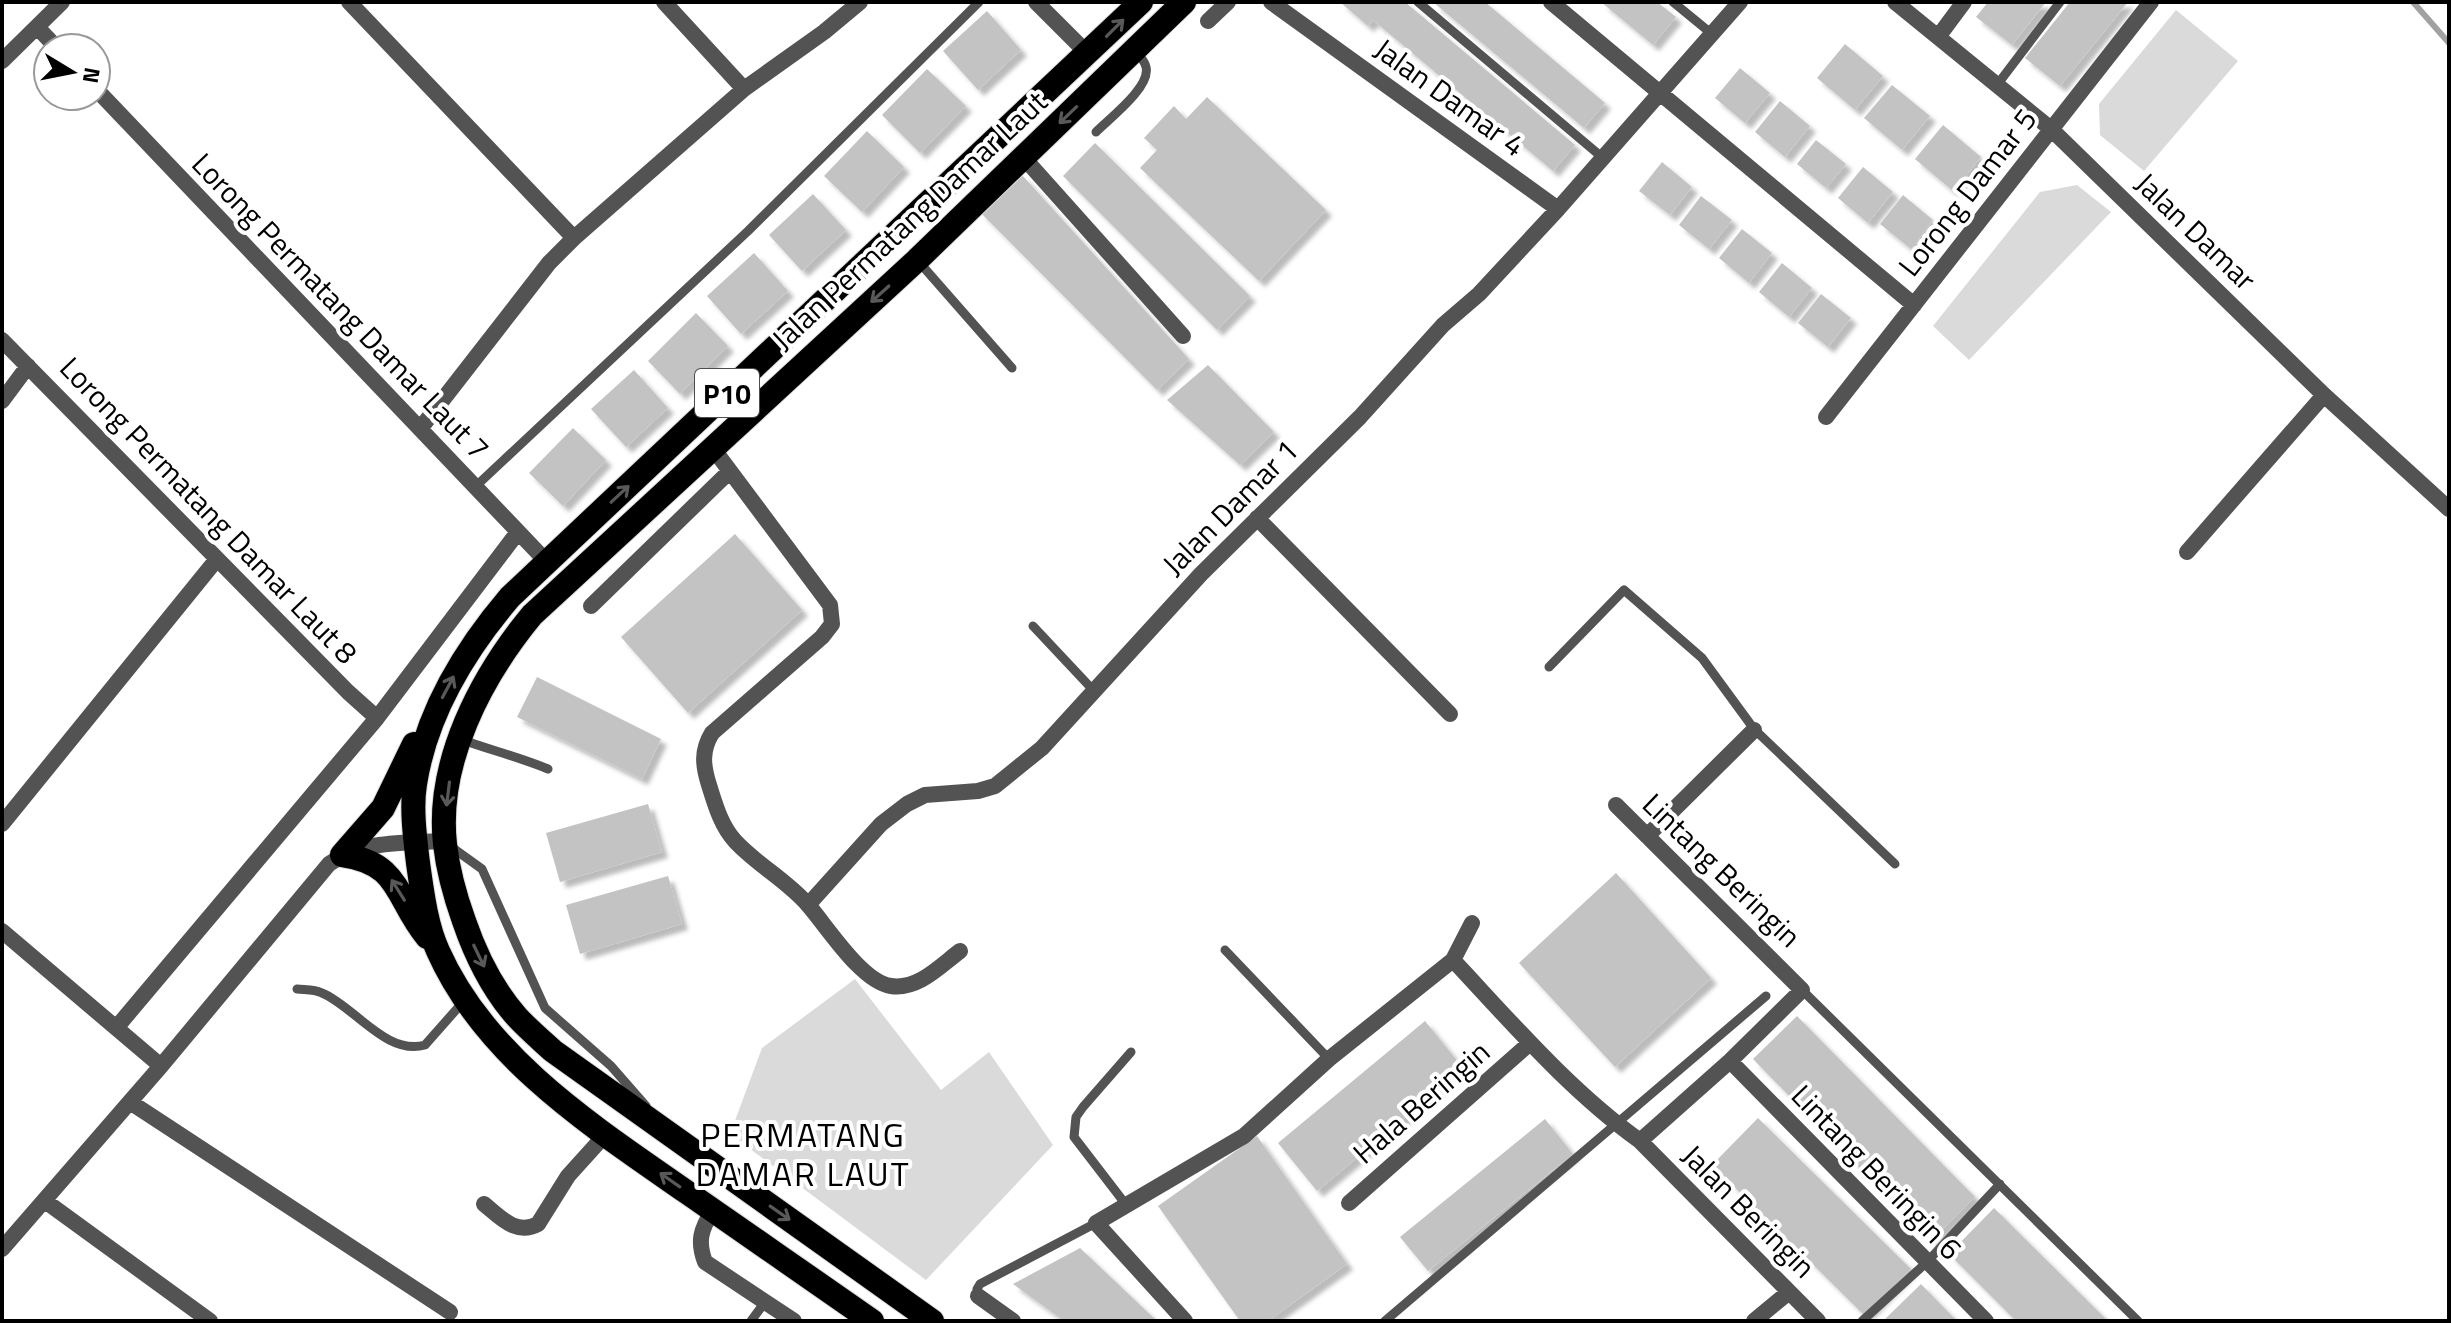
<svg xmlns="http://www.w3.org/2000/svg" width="2451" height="1323" font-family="'Titillium Web',sans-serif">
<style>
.green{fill:#dadada}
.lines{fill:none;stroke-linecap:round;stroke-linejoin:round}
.stream{stroke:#a1a1a1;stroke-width:6}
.building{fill:#c3c3c3;filter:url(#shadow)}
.highway-casing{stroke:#dbdbdb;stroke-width:26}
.lane{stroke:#535353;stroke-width:9}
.street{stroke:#535353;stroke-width:16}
.highway{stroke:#000;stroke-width:24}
.oneway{stroke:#595959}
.labels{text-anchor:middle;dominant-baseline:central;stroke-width:8;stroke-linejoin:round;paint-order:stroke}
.shield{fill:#fff;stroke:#4c4c4c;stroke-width:2}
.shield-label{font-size:28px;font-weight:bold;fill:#000}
.street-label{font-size:30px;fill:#000;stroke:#fff}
.quarter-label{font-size:34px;letter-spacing:2px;fill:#000;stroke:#fff}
</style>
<defs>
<filter id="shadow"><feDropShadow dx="6" dy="6" stdDeviation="2" flood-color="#0004"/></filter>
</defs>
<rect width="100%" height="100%" fill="#fff"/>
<path class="green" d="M2176 10 2238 61 2144 171 2100 135 2099 104Z
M2077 185 2111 212 1969 360 1933 326 2040 192Z
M855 979 941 1090 989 1052 1053 1145 926 1280 730 1134 762 1048Z"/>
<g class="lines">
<path class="stream" d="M2413 2 2449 43"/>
</g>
<path class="building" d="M1340 2H1405L1575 145 1553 171 1373 20 1368 26Z
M1433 2H1485L1605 103 1584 128Z
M1601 2H1657L1676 17 1653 45Z
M1988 2H2046L2012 45 1976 17Z
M2070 2H2128L2060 86 2025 58Z
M987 11 1021 50 978 90 943 51Z
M1845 44 1883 76 1855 110 1817 78Z
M1740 68 1770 93 1745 123 1715 98Z
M927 69 966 106 920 153 882 115Z
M1892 85 1930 116 1902 150 1864 118Z
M1207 97 1326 210 1259 281 1140 168 1157 150 1144 138 1174 106 1186 119Z
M1780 101 1810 126 1785 157 1755 132Z
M1943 125 1981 157 1953 191 1915 159Z
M867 131 904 167 862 212 824 176Z
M1816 140 1846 164 1826 188 1797 164Z
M1095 143 1250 296 1217 330 1063 176Z
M1662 162 1692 187 1670 215 1639 191Z
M1863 167 1893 192 1868 223 1838 198Z
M1022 175 1189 359 1157 390 980 212Z
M813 194 846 230 802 271 769 235Z
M1903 195 1933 220 1911 249 1880 224Z
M1701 196 1732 220 1709 249 1679 225Z
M1742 229 1772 253 1749 283 1719 258Z
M754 253 788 291 741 334 707 296Z
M1782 263 1812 288 1789 317 1759 292Z
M1821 294 1851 318 1828 347 1798 323Z
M696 313 728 346 680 394 648 361Z
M1208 365 1274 432 1240 465 1167 400Z
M634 370 668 408 626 447 591 409Z
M573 428 606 460 563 506 529 473Z
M735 534 802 610 688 713 621 637Z
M537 677 661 739 642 779 517 717Z
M648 804 662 852 560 882 546 833Z
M1616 873 1711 978 1615 1067 1519 963Z
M668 876 682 924 580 954 566 905Z
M1797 1016 1975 1197 1931 1241 1753 1059Z
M1425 1021 1464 1069 1317 1191 1278 1143Z
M1758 1118 1911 1269 1865 1316 1712 1165Z
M1545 1119 1573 1154 1428 1271 1400 1237Z
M1257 1136 1347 1264 1268 1321H1240L1158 1206Z
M1994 1208 2108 1321H2016L1949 1254Z
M1080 1248 1157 1321H1064L1013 1284Z
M1921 1284 1957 1321H1883Z"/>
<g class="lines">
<g class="highway-casing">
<path id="highway" d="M342 855 383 808 414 744
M342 855C401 863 395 898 427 937
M872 1321C811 1278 749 1236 688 1193 595 1128 486 1059 438 951 426 925 422 891 418 863 415 838 411 808 415 784 426 713 464 651 510 597L1141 2
M932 1321 553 1051C541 1040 528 1029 517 1017 493 990 476 956 464 921 455 896 448 871 445 844 436 762 481 677 532 615L917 260 1184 2"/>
</g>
<path class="lane" d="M1418 2 1603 158
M1673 2 1712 34
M1997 85 2060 2
M1096 132C1110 118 1151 87 1146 67 1145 61 1139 56 1136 51
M919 262 1012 368
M475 487 748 231 979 2
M1033 626 1094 691
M1549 667 1624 590 1702 658 1754 729 1895 864
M460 739C490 750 519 757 548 769
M450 846 482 869 545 1008 611 1066 646 1106
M1225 950 1329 1059
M297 989C305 990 314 989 322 993 354 1006 386 1056 425 1045L463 1002
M1802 990 2138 1321
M1127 1206 1074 1137 1076 1117 1083 1107 1131 1052
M978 1296 977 1289 980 1284 1096 1223
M751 1321 765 1302
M1385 1321 1766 996
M1862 1321 1926 1263 2000 1184"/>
<path class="street" d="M349 2 574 238
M664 2 744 89
M1036 2 1088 54
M1271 2 1558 209
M1551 2 1914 305
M1895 2 2051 129 2324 395 2449 509
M1208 21 1228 2
M37 27 57 48
M1938 37 1964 2
M2 61 62 2
M96 89 546 561
M1024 158 1183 336
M2 340 348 692 377 718
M2 401 28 366
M1826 417 2151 2
M420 429 549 263 574 238 744 89 824 32 860 2
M712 447 830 605 832 624 822 637 712 733C701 751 703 766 709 785 715 804 721 826 735 841 757 865 788 881 809 906 828 928 862 982 891 986 918 990 940 966 960 951
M1257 518 1450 714
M2187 552 2324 395
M591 606 730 471
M1616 805 1802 990 1730 1061 1640 1141
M2 824 217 559
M1647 836 1754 730
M808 905 881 824 907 804 925 795 978 791 995 786 1042 748 1201 574 1360 417 1443 325 1479 294 1558 209 1740 2
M2 931 161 1066
M1453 960C1512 1023 1570 1091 1640 1141L1818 1321
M116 1028 377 718 518 532
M1730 1061 1986 1321
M130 1102 450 1312
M45 1201 210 1321
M1349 1203 1530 1043
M484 1204C500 1217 516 1236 538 1224L568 1176 605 1135
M713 1210C701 1229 697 1241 705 1262L794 1321
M2 1249 161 1066 329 864C362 840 405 843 445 841
M978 1296 1013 1321
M1185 1321 1096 1223 1244 1136 1329 1059 1453 960 1472 923
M1754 1321 1789 1292"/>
<use href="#highway" class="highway"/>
</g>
<defs><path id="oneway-shaft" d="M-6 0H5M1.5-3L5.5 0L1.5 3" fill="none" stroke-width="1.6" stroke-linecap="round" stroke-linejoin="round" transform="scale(2)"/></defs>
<g class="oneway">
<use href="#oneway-shaft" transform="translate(1115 28) rotate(-45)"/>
<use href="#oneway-shaft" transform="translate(1068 115) rotate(136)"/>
<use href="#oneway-shaft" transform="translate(880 294) rotate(138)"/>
<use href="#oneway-shaft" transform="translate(620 494) rotate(-43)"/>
<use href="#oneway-shaft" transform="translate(448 687) rotate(-62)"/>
<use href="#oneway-shaft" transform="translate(448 794) rotate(97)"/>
<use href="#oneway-shaft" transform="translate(398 890) rotate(-122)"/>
<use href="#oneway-shaft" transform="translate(479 956) rotate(64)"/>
<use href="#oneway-shaft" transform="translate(670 1180) rotate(-145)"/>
<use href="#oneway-shaft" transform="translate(780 1213) rotate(35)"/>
</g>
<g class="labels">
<rect class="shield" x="695" y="369" width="64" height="48" rx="6"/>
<g class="shield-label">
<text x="727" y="393">P10</text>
</g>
<g class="street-label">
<text transform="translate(1450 97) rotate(36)">Jalan Damar 4</text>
<text transform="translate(1967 192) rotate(-52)">Lorong Damar 5</text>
<text transform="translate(909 220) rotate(-43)">Jalan Permatang Damar Laut</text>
<text transform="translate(2196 231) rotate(44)">Jalan Damar</text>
<text transform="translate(341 306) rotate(46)">Lorong Permatang Damar Laut 7</text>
<text transform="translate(1230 507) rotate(-45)">Jalan Damar 1</text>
<text transform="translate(209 510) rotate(46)">Lorong Permatang Damar Laut 8</text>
<text transform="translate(1722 870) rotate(44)">Lintang Beringin</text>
<text transform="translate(1421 1102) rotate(-41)">Hala Beringin</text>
<text transform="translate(1877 1172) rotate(46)">Lintang Beringin 6</text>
<text transform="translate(1749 1211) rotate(45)">Jalan Beringin</text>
</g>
<g class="quarter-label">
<text x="803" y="1134">PERMATANG<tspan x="803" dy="39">DAMAR LAUT</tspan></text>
</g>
</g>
<rect width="2451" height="1323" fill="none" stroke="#000000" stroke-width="8"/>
<g transform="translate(72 72) rotate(100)"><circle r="38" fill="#ffffff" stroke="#999999" stroke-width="2"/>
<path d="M0-6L14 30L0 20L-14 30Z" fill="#000000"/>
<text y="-12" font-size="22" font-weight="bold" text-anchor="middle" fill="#000000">N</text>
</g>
</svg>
